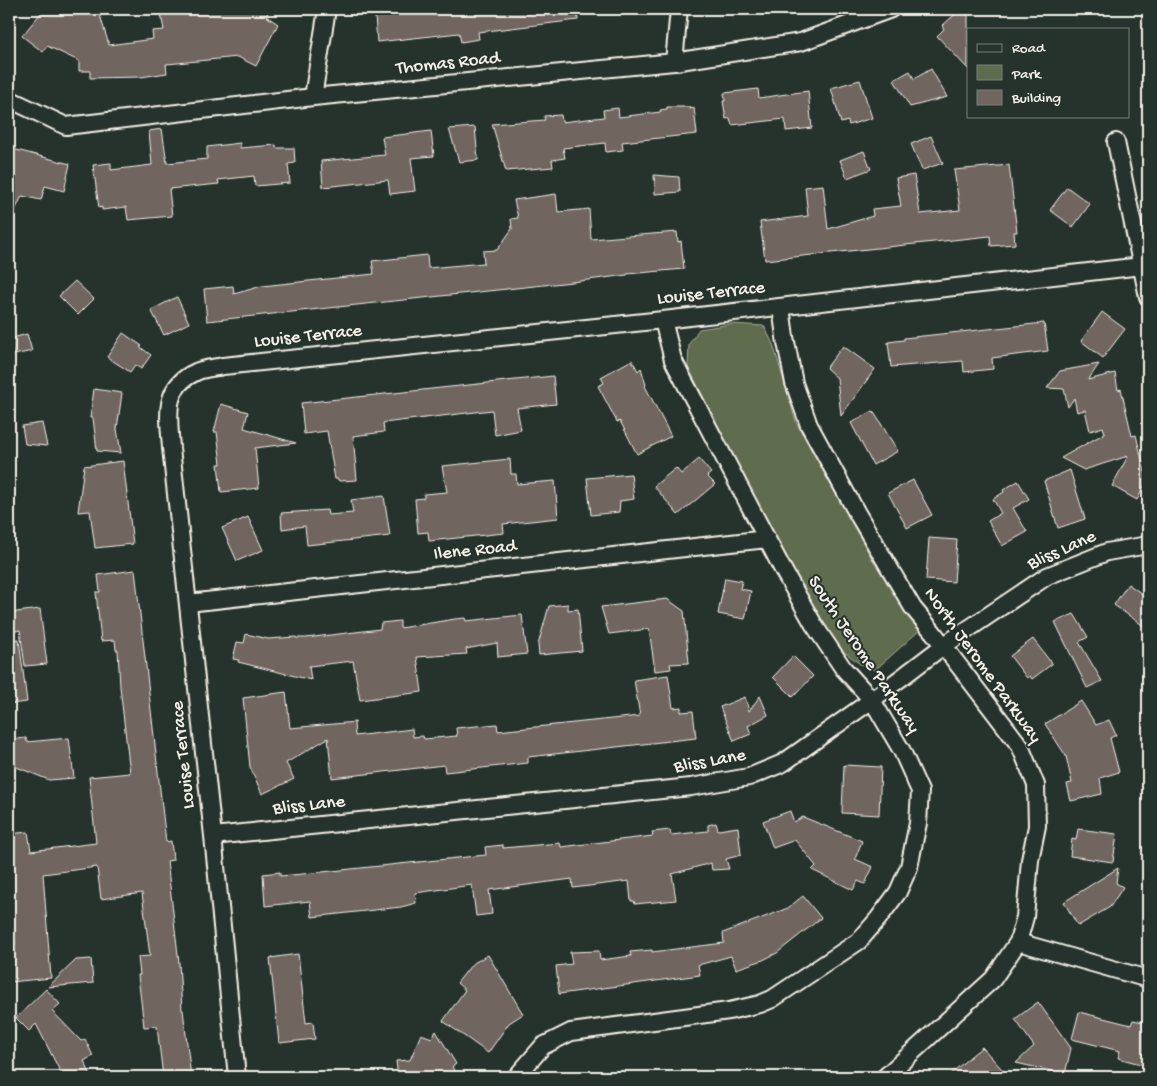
<svg xmlns="http://www.w3.org/2000/svg" width="1157" height="1086" font-family="'Gochi Hand',sans-serif">
<style>
.green{fill:#5e6c4e;stroke:#a9ae9b}
.building{fill:#716560;stroke:#f4f1e8}
.lines{fill:none;stroke-linecap:round;stroke-linejoin:round}
.minor-casing{stroke:#f4f1e8;stroke-width:20}
.minor{stroke:#26332d;stroke-width:16}
.labels{text-anchor:middle;dominant-baseline:central;stroke-width:4;stroke-linejoin:round;paint-order:stroke}
.street-label{font-size:19px;fill:#f4f1e8;stroke:#26332d}
</style>
<rect width="100%" height="100%" fill="#26332d"/>
<filter id="ink" filterUnits="userSpaceOnUse"><feTurbulence type="fractalNoise" baseFrequency=".02" numOctaves="2"/><feDisplacementMap in="SourceGraphic" scale="10" xChannelSelector="R" yChannelSelector="G"/><feConvolveMatrix kernelMatrix="1 2 1 2 8 2 1 2 1" color-interpolation-filters="sRGB"/></filter>
<g filter="url(#ink)">
<path class="green" d="M731 324 764 326 773 344 796 422 871 557 906 613 920 630 875 670 860 664 834 644 768 525 688 367 689 344 699 329Z"/>
<path class="building" d="M44 9H98L109 45 153 39 152 31 164 30 160 9H270L266 16 278 24 256 66 238 57 167 64H166L167 73 141 77 90 78V71H79V61L47 46 43 52 22 36Z
M442 9H577L578 20 478 32 479 39 461 42 459 33 377 42 375 16 411 12V14Z
M961 9H968V69L937 36 944 29 942 26Z
M931 69 947 97 910 107 894 80 910 71 914 79Z
M860 80 872 118 849 125 848 121 841 123 831 88Z
M758 89 759 98 808 91 812 128 786 131 785 119 732 125 730 118 726 119 723 101H725L724 93Z
M667 107H690V109L694 108 697 134 622 142 623 150 606 152 605 143 563 148 565 158 552 160 553 167 506 171 492 124 545 120 544 116 561 115 562 122 604 117 603 110 618 108 619 117 661 112 660 110 667 109Z
M475 127 478 160 459 162 449 129Z
M162 129 167 163 207 159V147L240 143V148L276 145V148H294L295 163 288 164 290 183 255 186 254 176 218 180 219 184 169 189 172 216 128 220 126 207 102 210V207L99 208 93 165 111 163V170L152 165 149 131Z
M431 131 434 156 411 158 415 191 390 194 388 180 323 187 321 161 385 155 382 137Z
M931 136 943 163 922 170 911 144Z
M9 148 70 164 64 191 45 186 41 200 22 196 9 223Z
M864 151 871 169 847 178 840 160Z
M1009 165 1017 232H1014L1015 244 991 246 990 236 765 260 760 222 808 216 805 187 823 185 828 229 873 216 872 209 901 206 896 178 914 175 920 214 960 210 954 170Z
M654 175 679 177 680 192 655 194Z
M1067 187 1090 204 1073 227 1050 210Z
M556 194 558 212 589 209 591 239 677 232 678 242 681 241 684 269 627 274V275L572 282 207 321 204 289 233 286 234 294 262 286 374 274 372 261 427 255 428 268 484 263 483 251 497 250 512 229 511 219 518 218 514 200Z
M75 281 94 299 78 315 59 296Z
M177 297 189 323 164 335 151 310Z
M1102 312 1125 329 1103 358 1081 341Z
M1044 323 1048 351 992 358 993 369 964 372 963 361 891 367 888 342 904 340V338Z
M123 333 142 346 140 347 151 355 141 369 135 365 130 372 107 357Z
M27 334 32 351 14 355 9 339Z
M843 346 875 369 841 416 837 378 826 368Z
M632 360 638 371 641 368 646 385 645 386 671 436 637 454 620 421 617 422 598 386 604 383 601 377Z
M1099 364 1088 380 1115 373 1118 390 1121 389 1132 436 1136 435 1145 472 1148 474V479L1137 500 1112 486 1128 456 1084 470 1061 458 1105 433 1103 427 1090 431 1085 410 1077 412 1074 398 1068 407 1064 389 1047 388 1060 371Z
M553 376 556 404 517 408 521 430 495 435 492 410 383 423 384 432 353 436 357 480 339 481 338 479H335L327 431 304 434 301 403Z
M94 389 122 393 117 429 121 453 97 451 93 418H90Z
M221 404 248 412 244 428 296 443 255 448 259 488 221 492 218 464H221L217 432H214Z
M873 411 898 451 873 465 851 423Z
M42 423 47 446 25 444 22 426Z
M510 459 511 474H516L517 484 555 481 558 518 503 524 504 533 429 541 428 532 418 533 415 499 424 498V494L447 492 442 466Z
M699 459 711 473 707 476 715 484 678 515 654 486 676 468 681 474Z
M123 461 133 544 95 548 90 511 78 512 84 466Z
M1070 470 1085 519 1058 528 1044 481Z
M631 474 634 499 620 501 619 512 591 515 587 478Z
M913 480 932 515 907 528 888 493Z
M1018 481 1029 499 1013 508 1027 532 1002 546 988 521 1001 513 993 499 1004 492 1003 490Z
M384 496 390 536 307 545 305 526 282 529 281 513 327 510 328 515 353 513 351 500Z
M248 517 263 550 237 561 222 528Z
M929 538 957 540 954 582 926 580Z
M135 570 166 842 171 841 173 860 167 861 179 963 182 1010H183L191 1077H163L157 1026 144 1027 138 975H140L138 957 150 956 142 893 101 899 97 867 43 874 51 978 9 982V962H12L10 944H15L11 909H9V834L28 832 31 851 96 843 89 777 130 773 120 687 118 650H116L115 640 101 641 96 592H100L98 575Z
M725 578 742 581 740 589 751 591 745 619 718 614Z
M1128 584 1148 598V629L1114 605Z
M667 599 684 611 689 663 670 664 671 669 655 671 649 629 609 634 601 607Z
M568 604V610L578 609 582 651 539 655 538 645 549 606Z
M40 609 47 664 25 666 20 630 9 632V613Z
M1074 614 1088 637 1079 642 1102 681 1087 688 1055 622Z
M522 615 527 654 498 657 497 643 466 649 467 654 417 657 422 692 360 700 353 661 309 666 311 680 238 662 239 660 233 659 237 642 244 643 246 634 268 639 296 637V638H306L380 629 381 623 400 621V628L455 619 465 618 466 621Z
M19 639 27 702 9 704V640Z
M1033 639 1052 664 1032 679 1030 676 1027 678 1010 656Z
M793 656 813 676 793 697 773 677Z
M668 675 673 708 681 707V712L693 711 696 738 528 757V763L445 772 444 765 332 778 328 738 286 763 294 779 262 794 250 767 243 698 286 692 290 728 356 722 354 723 355 736 412 729 413 737 423 736 424 739 457 736 456 728 497 724 498 731 640 716 634 680Z
M760 696 768 715 748 726 751 734 734 741 720 707 745 697 749 711Z
M1081 701 1096 725 1109 720 1116 735 1110 738 1119 772 1100 778 1102 794 1071 801 1067 784 1072 783 1066 756 1045 724Z
M26 738 27 742 69 738 74 778 49 780 9 764V740Z
M844 765 881 767 879 815 842 813Z
M790 811 794 822 803 817 862 841 855 859 873 867 865 884 858 881 853 890 812 870 816 866 795 840 773 848 763 821Z
M716 823 718 830 738 827 741 855 726 859 729 869 712 870 711 863 672 874 676 900 635 904 634 901H631L629 881 573 888 572 879 489 890 492 914 476 916 472 885 415 893 416 903 401 907 312 917 310 901 265 906 263 874 280 872V876L303 874 486 855 485 847 503 845V848L560 843 561 847 653 836 652 832 670 830 671 835 708 831V825Z
M1078 829 1117 834 1113 862 1070 856 1072 839 1076 840Z
M1118 868 1116 883 1123 887 1110 907 1078 926 1064 902Z
M803 896 821 918 777 953 763 960 736 969 731 956 698 965 700 975 559 994 556 966 572 964 570 952 599 951 600 960 631 956 630 952 652 950V952L724 943 723 933 788 908Z
M298 954 306 1023 313 1022 315 1039 279 1043 270 958Z
M488 955 523 1014 509 1023 488 1053 443 1021 465 990 457 983 472 964Z
M91 959 93 983 48 987 76 960Z
M46 989 60 1004 52 1011 81 1041 85 1039 93 1056 84 1061 92 1077H63L36 1024 29 1031 16 1018Z
M1038 1002 1071 1048 1065 1074 1016 1063 1034 1046 1015 1019Z
M1079 1012 1131 1025 1133 1020 1148 1023V1066L1118 1058 1120 1051 1072 1039Z
M436 1031 456 1064 452 1067 458 1077H398L396 1061 410 1060 421 1034 432 1038Z
M982 1047 1009 1077H947L971 1056Z"/>
<g class="lines">
<g class="minor-casing">
<path id="minor" d="M674 62 679 9
M313 97 327 9
M9 99 66 126 313 97 674 62 801 42 891 9
M1116 142 1148 297
M781 307 785 337 794 383 809 425 857 513 913 608 933 632 1020 746 1036 785 1037 826 1030 860 1025 917 1018 942 993 979 885 1077
M188 603 767 539
M213 836 691 787 749 777 783 763 872 700 943 646 1047 576 1107 552 1148 545
M1018 942 1148 979
M237 1077 213 836 171 448C169 417 162 387 196 372 204 368 215 368 223 366L663 320 1142 266
M516 1077 543 1046 571 1032 729 1011 760 1004 772 999 859 941 878 919 898 892 909 867 918 823 920 791 902 751 872 700 843 668 814 625 782 568 673 360 663 320"/>
</g>
<use href="#minor" class="minor"/>
</g>
</g>
<g class="labels">
<g class="street-label">
<text transform="translate(448 64) rotate(-6)">Thomas Road</text>
<text transform="translate(711 294) rotate(-6)">Louise Terrace</text>
<text transform="translate(308 337) rotate(-6)">Louise Terrace</text>
<text transform="translate(475 551) rotate(-6)">Ilene Road</text>
<text transform="translate(1062 551) rotate(-24)">Bliss Lane</text>
<text transform="translate(863 655) rotate(56)">South Jerome Parkway</text>
<text transform="translate(982 666) rotate(54)">North Jerome Parkway</text>
<text transform="translate(184 755) rotate(-96)">Louise Terrace</text>
<text transform="translate(710 762) rotate(-10)">Bliss Lane</text>
<text transform="translate(309 806) rotate(-6)">Bliss Lane</text>
</g>
</g>
<rect width="1157" height="1086" fill="none" stroke="#26332d" stroke-width="30"/>
<rect x="15" y="15" width="1127" height="1056" fill="none" stroke="#f4f1e8" stroke-width="2" filter="url(#ink)"/>
<rect x="967" y="28" width="162" height="90" fill="#26332d" stroke="#787f78"/>
<rect x="977" y="44" width="25" height="8" fill="#26332d" stroke="#787f78"/>
<text x="1012" y="52" font-size="15" fill="#f4f1e8">Road</text>
<rect x="977" y="65" width="25" height="15" fill="#5e6c4e" stroke="#787f78"/>
<text x="1012" y="78" font-size="15" fill="#f4f1e8">Park</text>
<rect x="977" y="90" width="25" height="15" fill="#716560" stroke="#787f78"/>
<text x="1012" y="102" font-size="15" fill="#f4f1e8">Building</text>
</svg>
